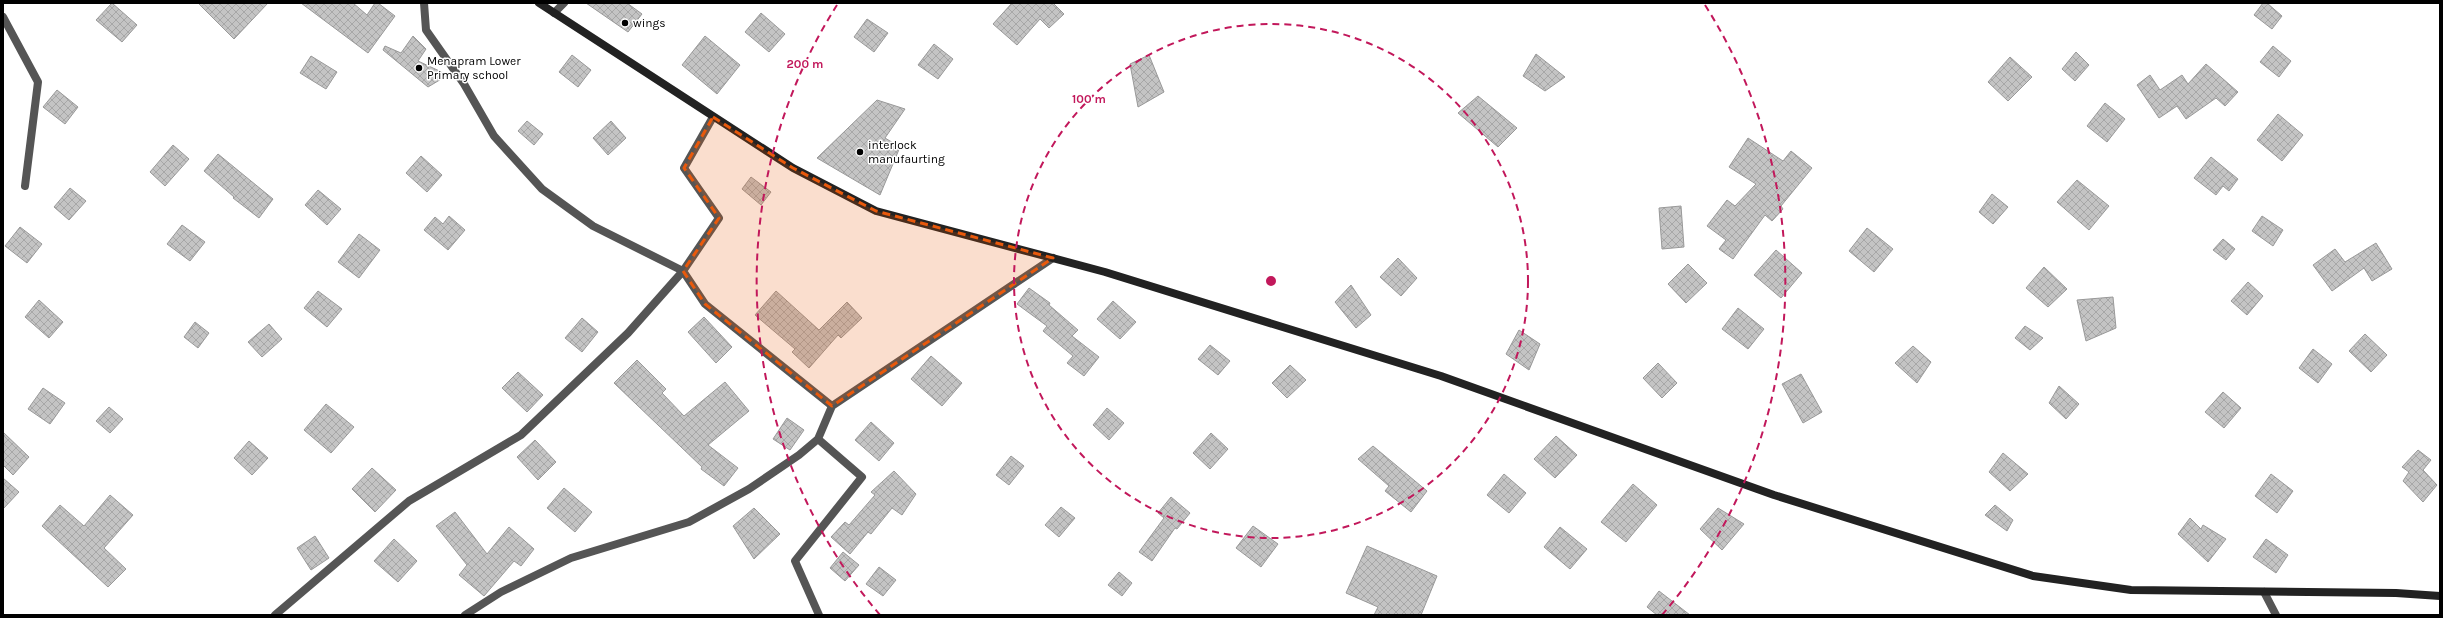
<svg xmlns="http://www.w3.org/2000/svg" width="2443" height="618" font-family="Karla,sans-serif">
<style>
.building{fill:url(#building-cross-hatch);stroke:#999}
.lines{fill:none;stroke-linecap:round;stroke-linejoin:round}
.street{stroke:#555;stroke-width:8}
.secondary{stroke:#222;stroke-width:8}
.marked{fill:#e8590c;fill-opacity:0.2;stroke:#e8590c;stroke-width:3;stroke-dasharray:8 5;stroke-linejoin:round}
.ring{fill:none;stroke:#c2185b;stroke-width:2;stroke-dasharray:7 5}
.poi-dot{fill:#000;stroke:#fff;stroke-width:1.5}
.labels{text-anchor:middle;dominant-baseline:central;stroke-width:3;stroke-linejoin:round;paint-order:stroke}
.poi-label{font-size:12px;fill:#000;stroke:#fff;text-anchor:start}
.centre{fill:#c2185b;stroke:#fff;stroke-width:2}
.ring-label{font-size:12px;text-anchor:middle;font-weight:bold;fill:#c2185b;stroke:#fff;stroke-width:3;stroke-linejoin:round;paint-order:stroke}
</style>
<defs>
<pattern id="building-cross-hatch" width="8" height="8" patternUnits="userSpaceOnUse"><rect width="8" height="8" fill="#c4c4c4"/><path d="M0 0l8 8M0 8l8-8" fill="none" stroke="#a7a7a7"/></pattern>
</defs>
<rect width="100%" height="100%" fill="#fff"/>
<path class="building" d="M112 3 137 25 122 42 96 20Z
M198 3H268L234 39Z
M301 3H353L367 15 375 3H378L395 16 368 53Z
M586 3H627L642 14 628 32Z
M1012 3H1053L1064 14 1049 28 1040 19 1017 45 993 24Z
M2263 3H2267L2282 16 2272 29 2254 15Z
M761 13 785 34 769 52 745 32Z
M867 19 888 33 874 52 854 37Z
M413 36 426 49 418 61 448 75 428 87 383 50 385 46 401 53Z
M705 36 740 65 717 94 682 65Z
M934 44 953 59 938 79 918 65Z
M2273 46 2291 61 2279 77 2260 62Z
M2076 52 2089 65 2075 81 2062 69Z
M1536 54 1565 77 1545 91 1523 76Z
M572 55 591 70 578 87 559 72Z
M1149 55 1164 92 1138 107 1130 64Z
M311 56 337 72 326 89 300 73Z
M2010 57 2032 77 2008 101 1988 82Z
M2206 64 2238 92 2225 106 2216 98 2186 119 2177 106 2159 118 2137 85 2150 75 2160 90 2182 75 2188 84Z
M57 90 78 107 65 124 43 107Z
M1478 96 1517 128 1498 147 1458 113Z
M877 100 905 109 885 138 900 147 880 195 817 158Z
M2105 103 2125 119 2107 142 2087 126Z
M2278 114 2303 135 2282 161 2257 140Z
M527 121 543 134 534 145 518 131Z
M611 121 626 138 608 155 593 138Z
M1748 138 1783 161 1791 151 1812 168 1781 206 1783 209 1772 221 1765 215 1733 259 1719 249 1726 240 1707 226 1727 200 1735 206 1756 184 1729 167Z
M173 145 189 159 165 186 150 172Z
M218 154 273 199 259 218 233 198 234 197 204 171Z
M421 156 442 175 427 192 406 173Z
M2211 157 2238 179 2229 191 2223 186 2216 195 2194 178Z
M751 177 771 192 761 205 742 189Z
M2077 180 2109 206 2089 230 2057 202Z
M70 188 86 201 69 220 54 207Z
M318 190 341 209 327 225 305 205Z
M1992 194 2008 207 1993 224 1979 212Z
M1681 206 1684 247 1662 249 1659 208Z
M449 216 465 230 448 250 424 230 435 217 443 224Z
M2262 216 2283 230 2273 246 2252 231Z
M182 225 205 242 190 261 167 244Z
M20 227 42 244 27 263 5 246Z
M1867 228 1893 249 1874 272 1849 251Z
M359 234 380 250 359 278 338 262Z
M2223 239 2235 249 2226 260 2213 250Z
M2376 243 2392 269 2372 281 2364 268 2332 291 2313 265 2335 249 2345 262Z
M1776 250 1802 273 1781 298 1754 275Z
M1398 258 1417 278 1401 296 1380 277Z
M1688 264 1707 283 1686 303 1668 284Z
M2044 267 2067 289 2048 307 2026 288Z
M2248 282 2263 296 2247 315 2231 301Z
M1351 285 1371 315 1356 328 1335 302Z
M1029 288 1050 303 1049 305 1078 330 1072 336 1099 357 1084 376 1067 363 1073 356 1043 331 1047 326 1017 304Z
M318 291 342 309 327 327 304 308Z
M776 291 819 330 847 302 862 318 841 338 838 335 809 368 792 352 795 349 755 315Z
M2113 297 2116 328 2086 341 2077 300Z
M39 300 63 322 49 338 25 317Z
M1113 301 1136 322 1120 339 1097 319Z
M1738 308 1764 329 1748 349 1722 329Z
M704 317 732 347 716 363 688 332Z
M582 318 598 332 582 352 565 338Z
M195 322 209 333 198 348 184 337Z
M269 324 282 339 262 357 248 342Z
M2025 326 2043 338 2030 350 2015 338Z
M1519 330 1540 344 1529 370 1506 354Z
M2365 334 2387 355 2371 372 2349 351Z
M1210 345 1230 361 1218 375 1198 359Z
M1913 346 1931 362 1917 383 1895 363Z
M2313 349 2332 364 2318 383 2299 368Z
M931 356 962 383 942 406 911 379Z
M637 360 666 389 662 393 684 416 725 382 749 411 708 445 738 468 724 486 701 469 702 467 614 383Z
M1658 363 1677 383 1662 398 1643 378Z
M1290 365 1306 380 1287 398 1272 383Z
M518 372 543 395 527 412 502 388Z
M1801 374 1822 412 1803 423 1782 384Z
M2059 386 2079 404 2066 419 2049 403Z
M43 388 65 403 50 424 28 409Z
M2223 392 2241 408 2224 428 2205 412Z
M326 404 354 427 331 453 304 430Z
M109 407 123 419 110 433 96 421Z
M1107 408 1124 423 1109 440 1093 425Z
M787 418 804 430 790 450 773 439Z
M871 422 894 443 879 461 855 440Z
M3 432 29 457 13 475 3 465Z
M1211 433 1228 449 1210 469 1193 453Z
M1556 436 1577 455 1555 478 1534 459Z
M535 440 556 462 538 480 517 457Z
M249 441 268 458 252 475 234 458Z
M1373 446 1427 491 1411 512 1385 491 1389 486 1358 459Z
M2418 450 2431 460 2423 470 2437 485 2423 502 2403 481 2409 472 2402 467Z
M2003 453 2028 474 2010 491 1989 472Z
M1011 456 1024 466 1009 485 996 475Z
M372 468 396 490 375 512 352 489Z
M894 471 916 494 902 515 892 508 871 534 868 532 850 554 831 537 845 522 849 525 875 495 871 492Z
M1504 474 1526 493 1509 513 1487 495Z
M2271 474 2293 491 2277 513 2255 496Z
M3 478 19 492 3 509Z
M1633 484 1657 505 1626 542 1601 522Z
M564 488 592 512 575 532 547 508Z
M110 495 133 515 104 548 126 569 108 587 42 526 60 505 84 526Z
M1171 497 1190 513 1177 529 1175 528 1152 561 1139 552 1164 518 1158 513Z
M1995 505 2013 520 2007 531 1985 515Z
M1061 507 1075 518 1059 537 1045 525Z
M754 508 780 534 754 559 733 526Z
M1718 508 1744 524 1722 550 1700 529Z
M455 512 487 554 509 527 534 549 521 566 514 561 484 596 459 575 467 565 436 526Z
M2190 518 2201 529 2203 525 2226 539 2208 562 2178 534Z
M1253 526 1278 544 1261 567 1236 548Z
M1560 527 1587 549 1570 569 1544 547Z
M315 536 329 558 311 570 297 548Z
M394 539 417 561 398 582 374 561Z
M2266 539 2288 555 2276 573 2253 557Z
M1367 546 1437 576 1421 615H1374L1378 607 1346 593Z
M843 552 859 565 845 581 830 568Z
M879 567 896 580 883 596 866 584Z
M1119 572 1132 583 1122 596 1108 585Z
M1659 591 1690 615H1657L1647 607Z"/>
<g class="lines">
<path class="street" d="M424 3 426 30 464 84 494 136 542 189 593 226 683 271 705 304 832 406
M554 13 564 3
M3 17 38 82 25 186
M818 439 862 477 795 561 819 615
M2264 592 2276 615
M275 615 409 501 521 435 628 333 683 271 719 218 684 168 713 117
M465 615 501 592 571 558 689 522 749 489 799 455 818 439 832 406 1053 258"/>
<path class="secondary" d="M539 3 793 168 876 211 1105 272 1441 376 1774 495 2033 576 2131 590 2396 593 2440 596"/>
</g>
<path class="marked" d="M713 117 793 168 876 211 1053 258 832 406 705 304 683 271 719 218 684 168Z"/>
<g class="ring">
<circle cx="1271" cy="281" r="257"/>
<path d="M880 615A514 514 0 0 1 837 5M1705 5A514 514 0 0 1 1662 615"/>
</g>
<g class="poi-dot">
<circle cx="625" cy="23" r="4"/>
<circle cx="419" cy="68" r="4"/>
<circle cx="860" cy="152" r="4"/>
</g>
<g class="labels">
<g class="poi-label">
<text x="633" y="23">wings</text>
<text x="427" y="61">Menapram Lower<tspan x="427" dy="14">Primary school</tspan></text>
<text x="868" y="145">interlock<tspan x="868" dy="14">manufaurting</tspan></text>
</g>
</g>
<circle cx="1271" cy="281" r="6" class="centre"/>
<g class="ring-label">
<text x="805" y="68">200 m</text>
<text x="1089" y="103">100 m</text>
</g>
<rect width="2443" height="618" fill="none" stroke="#000000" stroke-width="8"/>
</svg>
